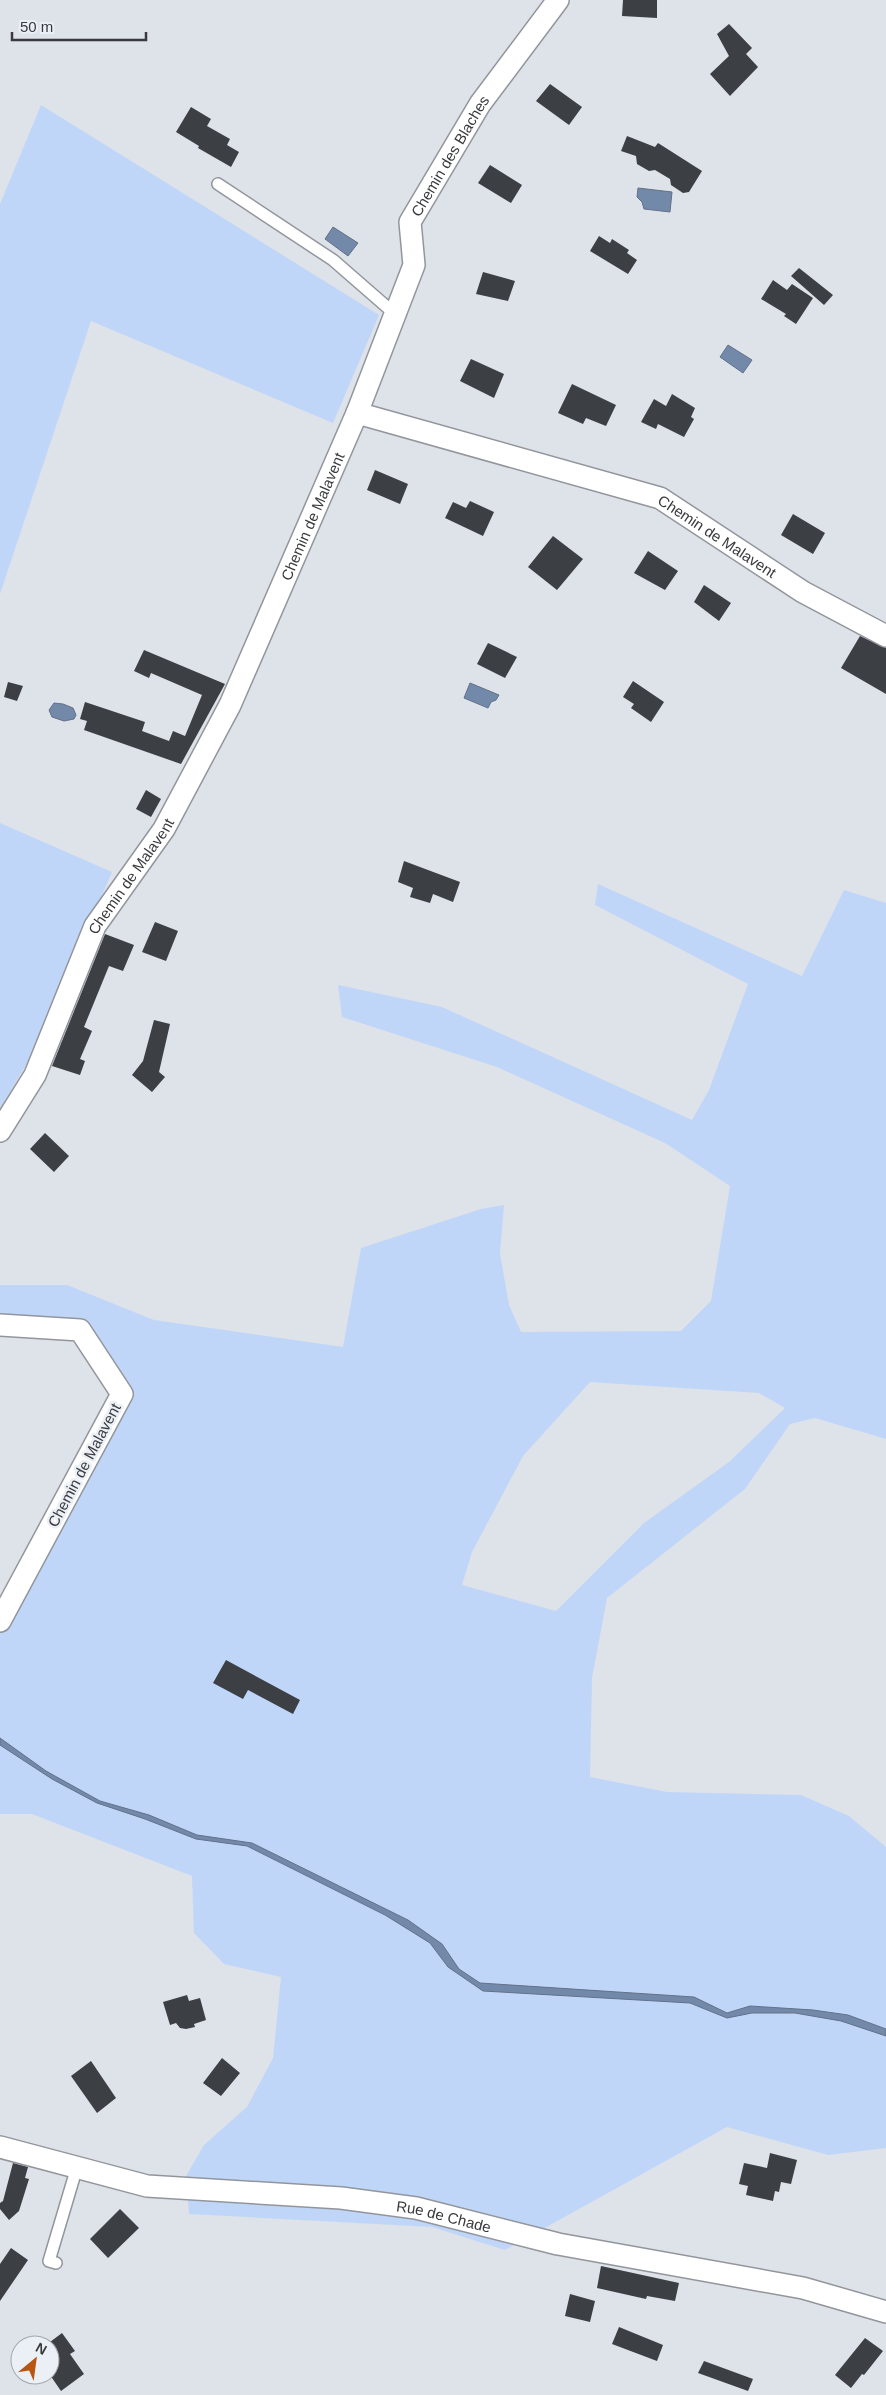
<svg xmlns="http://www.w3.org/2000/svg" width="886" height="2395" font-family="Arial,sans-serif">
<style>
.green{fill:#c0d6f8;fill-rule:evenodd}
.water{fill:#7389aa;stroke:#627189}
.building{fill:#3c3f44}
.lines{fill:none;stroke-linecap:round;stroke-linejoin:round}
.lane-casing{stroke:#92969c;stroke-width:14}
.street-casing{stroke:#92969c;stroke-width:24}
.lane{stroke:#fff;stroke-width:11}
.street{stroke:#fff;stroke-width:21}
.labels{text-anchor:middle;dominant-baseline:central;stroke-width:5;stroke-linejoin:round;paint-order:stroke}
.street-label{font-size:15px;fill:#393a3d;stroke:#ebf0f6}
</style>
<rect width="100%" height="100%" fill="#dee2e9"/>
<path class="green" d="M41 105 379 315 333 423 91 321 0 594V204Z
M0 823 112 872 35 1050 0 1108Z
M598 884 802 976 844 890 886 903V1439L815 1418 790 1424 745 1489 607 1598 592 1678 590 1777 667 1792 801 1795 849 1816 886 1847V2148L828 2155 727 2127 505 2250 432 2227 189 2214 186 2176 204 2145 247 2107 273 2058 281 1977 224 1964 194 1933 192 1876 32 1814H0V1621L122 1394 80 1330 0 1325V1285H67L154 1320 343 1347 361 1248 481 1209 504 1205 500 1254 509 1305 521 1332 681 1331 711 1301 730 1186 665 1143 497 1067 342 1017 338 985 442 1007 692 1120 709 1090 748 984 595 905ZM590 1382 759 1393 785 1408 729 1462 644 1523 556 1611 462 1585 472 1552 523 1456Z"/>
<path class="water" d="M638 188 672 192 670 212 644 209 642 202 637 197Z
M333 227 358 243 348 256 325 239Z
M728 345 752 360 743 373 720 357Z
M470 683 499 695 496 700 491 702 488 708 464 698Z
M54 703 63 704 73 708 76 715 74 719 64 721 52 717 49 710Z
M0 1738 46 1771 100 1801 149 1815 197 1835 252 1843 408 1920 442 1944 459 1969 480 1983 694 1997 727 2013 750 2006 813 2010 848 2015 886 2029V2036L841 2021 795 2013H752L727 2018 690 2003 483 1991 448 1967 430 1943 385 1915 247 1846 196 1839 145 1819 97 1803 52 1779 0 1745Z"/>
<path class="building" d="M623 0H657V18L622 16Z
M729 24 752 48 746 54 758 67 730 96 710 74 729 56 717 34Z
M550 84 582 107 569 125 536 101Z
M191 107 211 119 207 126 230 139 227 145 239 152 231 167 198 148 199 146 176 132Z
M627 136 655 147 658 143 702 171 689 192 683 193 671 185 670 179 655 170 649 171 637 164 636 156 621 151Z
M490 165 522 185 511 203 478 183Z
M599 236 610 243 612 239 629 250 627 253 637 260 628 274 590 251Z
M799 268 833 295 824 305 791 276Z
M483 272 515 281 508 301 476 294Z
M773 280 787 290 792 284 813 298 796 324 784 316 786 314 761 299Z
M471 359 504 374 494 398 460 381Z
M572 384 616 405 606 426 586 418 583 424 558 413Z
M672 394 695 408 691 417 694 419 684 437 658 424 656 429 641 422 654 399 666 406Z
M375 470 408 484 400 504 367 490Z
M470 501 494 512 483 536 445 518 453 502 466 508Z
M793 514 825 533 813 554 781 535Z
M553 536 583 559 557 590 528 567Z
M648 551 678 571 665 590 634 573Z
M704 585 731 603 719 621 694 602Z
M860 636 886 648V694L841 668Z
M488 643 517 657 505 678 477 664Z
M144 650 225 684 181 764 84 730 87 721 80 719 85 702 145 722 142 731 169 741 173 731 185 736 202 695 151 673 149 678 134 671Z
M633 681 664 702 651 722 631 708 634 704 623 697Z
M8 682 23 686 17 701 4 697Z
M146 790 161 799 151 817 136 809Z
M404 861 460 882 453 902 433 894 430 903 410 897 413 888 398 882Z
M155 922 178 931 166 961 142 952Z
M105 934 134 945 123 971 109 966 84 1027 92 1031 80 1059 85 1061 80 1075 52 1066Z
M154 1020 170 1024 159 1072 165 1077 152 1092 132 1075 143 1061Z
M45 1133 69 1156 54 1172 30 1149Z
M226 1660 300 1700 293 1714 248 1690 243 1699 213 1683Z
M187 1995 189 2001 200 1998 206 2020 194 2024 195 2027 186 2029 180 2028 176 2023 170 2025 163 2002Z
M222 2058 240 2073 221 2096 203 2083Z
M91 2061 116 2098 97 2113 71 2076Z
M770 2153 797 2160 791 2184 781 2182 779 2192 775 2191 773 2201 746 2195 748 2186 739 2184 744 2163 767 2168Z
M13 2163 28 2167 25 2178 29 2179 19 2211 9 2220 0 2209V2203L3 2201Z
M120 2209 139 2228 108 2258 90 2239Z
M11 2248 28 2260 0 2301V2264Z
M601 2266 679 2283 675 2301 647 2296 646 2299 597 2288Z
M570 2294 595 2301 590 2322 565 2316Z
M619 2327 663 2345 657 2361 612 2344Z
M62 2333 75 2351 70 2354 84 2374 61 2391 50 2375V2342Z
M865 2338 883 2351 864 2375 862 2374 851 2388 835 2375Z
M704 2361 753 2379 748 2391 698 2373Z"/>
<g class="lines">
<g class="lane-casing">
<path id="lane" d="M218 184 333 260 395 314
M56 2263 49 2261 77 2167"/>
</g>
<g class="street-casing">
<g id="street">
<path id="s1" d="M357 413 414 265 410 222 480 104 558 0"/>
<path id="s2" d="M0 1131 35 1075 95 926 164 829 230 705 357 413 660 498 803 592 886 636"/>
<path d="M0 1325 80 1330 122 1394 0 1621"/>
<path id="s3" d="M0 2147 147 2186 341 2198 416 2208 558 2244 803 2288 886 2312"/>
</g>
</g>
<use href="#lane" class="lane"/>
<use href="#street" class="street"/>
</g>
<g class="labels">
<g class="street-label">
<text stroke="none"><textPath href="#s1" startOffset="279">Chemin des Blaches</textPath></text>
<text stroke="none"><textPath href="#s2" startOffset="692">Chemin de Malavent</textPath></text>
<text stroke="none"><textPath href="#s2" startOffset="1188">Chemin de Malavent</textPath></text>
<text stroke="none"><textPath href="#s2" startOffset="288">Chemin de Malavent</textPath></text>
<text transform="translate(84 1465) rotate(-62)">Chemin de Malavent</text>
<text stroke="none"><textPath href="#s3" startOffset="451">Rue de Chade</textPath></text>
</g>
</g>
<g transform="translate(35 2360) rotate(29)"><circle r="24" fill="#ebf0f6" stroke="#a4a7ac"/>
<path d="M0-4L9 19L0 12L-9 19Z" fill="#b75613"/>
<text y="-8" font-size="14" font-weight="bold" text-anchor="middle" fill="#393a3d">N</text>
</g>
<path d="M12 32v8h134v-8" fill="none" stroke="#393a3d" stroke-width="2.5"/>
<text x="20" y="32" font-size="15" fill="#393a3d" stroke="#ebf0f6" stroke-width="4" paint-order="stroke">50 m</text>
</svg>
